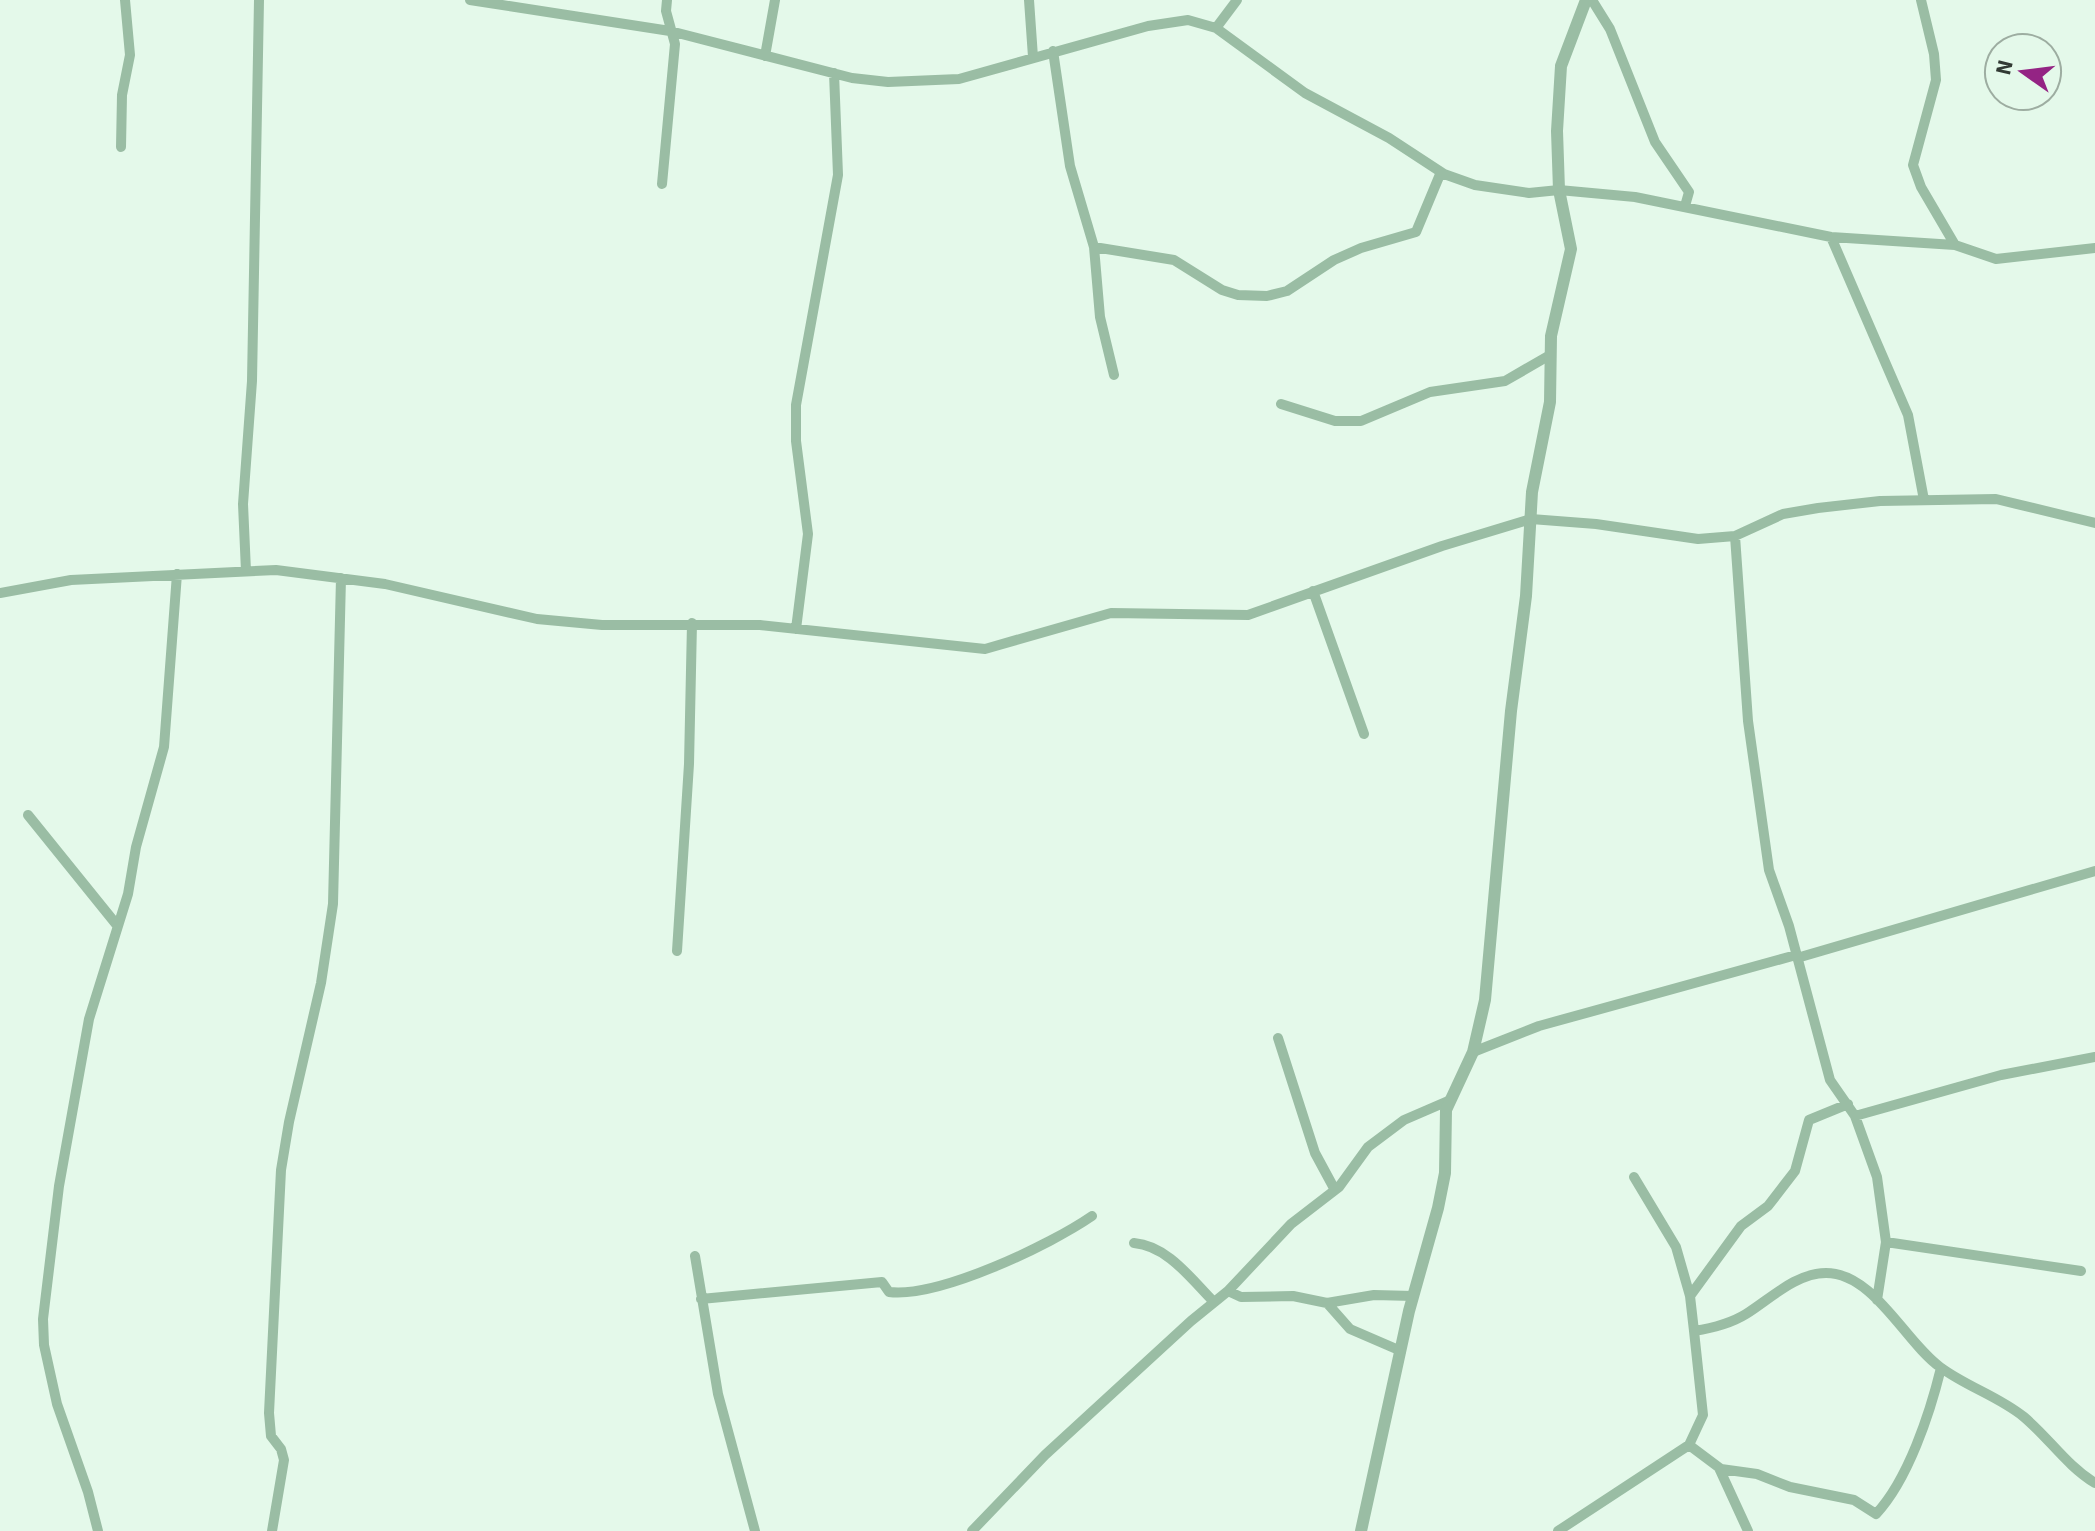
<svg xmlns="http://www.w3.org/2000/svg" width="2095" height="1531" font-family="'Source Sans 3',sans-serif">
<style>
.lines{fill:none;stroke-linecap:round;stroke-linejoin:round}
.minor{stroke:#9abda4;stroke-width:10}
.tertiary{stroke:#9abda4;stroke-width:12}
</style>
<rect width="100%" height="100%" fill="#e4f9ea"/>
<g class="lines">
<path class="minor" d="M470 0 670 31 852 78 888 82 959 79 1148 26 1188 20 1216 28 1305 93 1389 138 1444 174 1475 185 1529 193 1559 190 1635 197 1831 237 1955 245 1996 259 2095 248
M1029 0 1033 57
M1592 0 1610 29 1655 142 1689 192 1685 206
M1921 0 1934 54 1936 80 1913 165 1921 187 1955 245
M1216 28 1237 0
M1053 51 1070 166 1094 247 1100 317 1114 375
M765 56 775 0
M121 147 122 95 130 55 125 0
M662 184 675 44 666 11 667 0
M1831 237 1908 415 1924 500
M1094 247 1174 260 1222 290 1238 295 1267 296 1287 291 1334 260 1361 248 1416 232 1441 172
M1281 404 1335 421H1361L1430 392 1505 381 1550 355
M1735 536 1748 721 1769 870 1789 926 1830 1080 1855 1116 1877 1177 1886 1242 1877 1300
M246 571 243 504 252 381 259 0
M1313 591 1364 734
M0 593 71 580 276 570 385 584 537 619 602 625H760L985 649 1111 613 1248 615 1442 546 1531 519 1596 524 1698 539 1735 536 1783 514 1818 508 1880 501 1996 499 2095 523
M796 629 808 534 796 441V405L838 175 834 73
M28 815 116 924
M677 951 689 764 692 623
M1797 958 2095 871
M1278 1038 1315 1153 1335 1190
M1473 1052 1539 1026 1796 955
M1855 1116 2001 1075 2095 1057
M1634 1177 1676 1247 1690 1296
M1886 1242 2081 1271
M1134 1243C1168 1246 1191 1279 1214 1302
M695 1256 718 1394 755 1531
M1228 1291 1241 1297 1293 1296 1327 1303 1374 1295 1413 1296
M701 1299 882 1282 889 1292C939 1298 1050 1245 1092 1216
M1327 1303 1350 1329 1401 1351
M1694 1331 1690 1296 1741 1226 1768 1206 1795 1171 1809 1120 1848 1104
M1689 1445 1721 1469 1757 1474 1790 1487 1854 1500 1876 1514C1908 1480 1930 1413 1941 1368
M1719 1468 1748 1531
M98 1531 88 1492 57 1404 44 1345 43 1319 59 1186 89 1019 128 894 136 847 164 747 177 574
M272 1531 284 1460 281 1449 271 1436 269 1413 281 1170 289 1122 321 983 333 904 341 578
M972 1531 1045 1455 1191 1321 1228 1291 1291 1224 1339 1187 1368 1147 1404 1120 1448 1101
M1558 1531 1689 1445 1703 1415 1694 1331C1713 1328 1730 1324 1746 1314 1770 1299 1796 1273 1826 1273 1874 1273 1905 1342 1940 1367 1967 1387 1998 1396 2024 1417 2049 1438 2067 1466 2095 1483"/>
<path class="tertiary" d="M1361 1531 1409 1311 1438 1208 1445 1173 1446 1110 1473 1052 1485 1000 1511 711 1526 596 1532 492 1550 402 1551 336 1571 249 1559 190 1557 131 1561 66 1586 0"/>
</g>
<g transform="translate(2023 72) rotate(284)"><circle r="38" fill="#e4f9ea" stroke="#9dada1" stroke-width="2"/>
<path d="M0-6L14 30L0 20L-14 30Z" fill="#942484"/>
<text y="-12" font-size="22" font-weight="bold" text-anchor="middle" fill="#323a34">N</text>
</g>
</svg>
